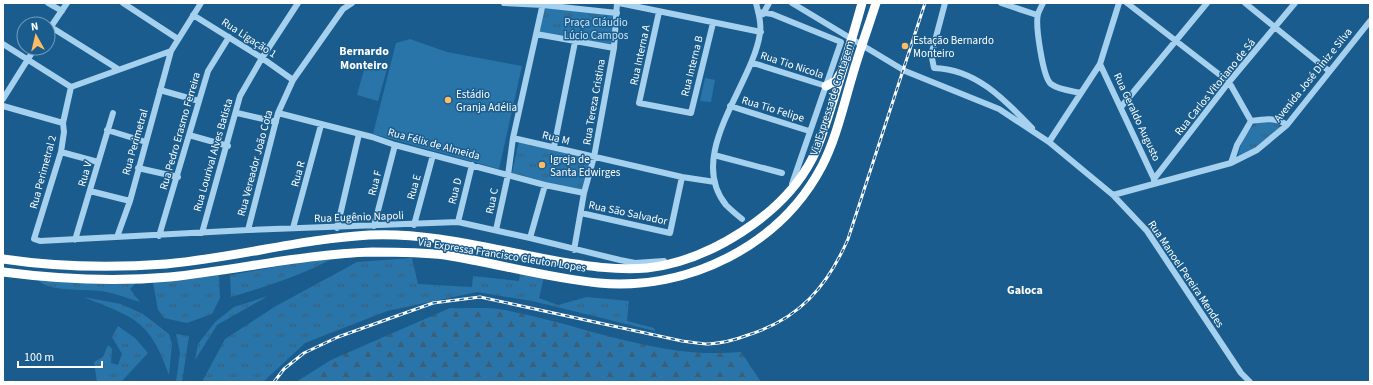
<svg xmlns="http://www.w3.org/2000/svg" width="1373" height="385" font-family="'Source Sans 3',sans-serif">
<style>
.grass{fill:url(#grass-tufts)}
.forest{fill:url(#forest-firs)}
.pitch{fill:#2975a9}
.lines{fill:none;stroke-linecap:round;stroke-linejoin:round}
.minor{stroke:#a5d0ee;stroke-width:6}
.highway{stroke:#fff;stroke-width:9}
.rail-casing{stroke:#fff;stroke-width:3}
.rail{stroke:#195c8d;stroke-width:1.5;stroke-dasharray:4.5;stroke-linecap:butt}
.poi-dot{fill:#ffbc62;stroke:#195c8d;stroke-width:1.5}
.labels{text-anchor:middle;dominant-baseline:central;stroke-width:3;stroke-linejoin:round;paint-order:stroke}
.park-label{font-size:11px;fill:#cbe7fa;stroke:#195c8d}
.street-label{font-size:11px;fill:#fff;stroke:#195c8d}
.poi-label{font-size:11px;fill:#fff;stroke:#195c8d;text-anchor:start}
.neighbourhood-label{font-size:12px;font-weight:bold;fill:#fff;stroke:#195c8d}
</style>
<defs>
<pattern id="grass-tufts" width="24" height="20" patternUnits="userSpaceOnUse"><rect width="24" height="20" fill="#2975a9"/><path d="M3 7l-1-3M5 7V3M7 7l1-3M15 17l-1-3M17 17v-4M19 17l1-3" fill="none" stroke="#3c5e76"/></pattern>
<pattern id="forest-firs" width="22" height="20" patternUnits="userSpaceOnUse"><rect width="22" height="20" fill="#2975a9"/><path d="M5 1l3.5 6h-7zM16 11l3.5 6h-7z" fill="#3c5e76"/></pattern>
</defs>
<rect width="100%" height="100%" fill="#195c8d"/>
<path class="grass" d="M545 8 613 15 611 46 539 34Z
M1261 121 1279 124 1280 128 1261 145 1238 156C1242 141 1246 128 1261 121Z
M519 141 594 160 587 188 580 191 512 173Z
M337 256C303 275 268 286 231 297L230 275Z
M412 258 418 284 472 287 473 276 519 281 520 274 544 277 539 298 558 305 587 297 629 301 627 321 654 328 655 331 532 301 477 292 387 311 305 343 263 382H202L225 339 276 306 357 262Z
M219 275 220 298 212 314 187 323 164 318 158 310 153 282Z
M38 280 137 282 130 289 140 302C127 298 114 293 101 291 85 289 48 292 38 280Z
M268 296 217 325 195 360 198 344 215 322 234 307Z
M83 297 121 304 143 314 169 334 172 344 169 375C150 320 134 317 83 297Z
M118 326 135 338 148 353 121 382H97L94 362 103 357 108 345 112 349 111 363 118 365 122 354 112 337Z
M176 334 189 336 182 382H176L180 353Z"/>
<path class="forest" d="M450 308C466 309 483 307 499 309 580 323 657 360 741 352L761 382H296L331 360Z"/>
<path class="pitch" d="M594 17 610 20 605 43 590 40Z
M410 39 447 52 522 66 499 169 373 134 396 43Z
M366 63 387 69 378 101 357 95Z
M705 78 715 80 711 102 700 101Z"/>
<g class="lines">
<path class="minor" d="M48 3 62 11
M123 3 178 39
M504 3 543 5 617 13
M619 3 761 32
M792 3 905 71 999 109 1049 142 1113 195 1147 231 1241 373 1250 382
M945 3 932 52V58L934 68C976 69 1005 100 1032 128
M1001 3 1037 15
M1043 3C1041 7 1039 11 1038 14 1035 25 1043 78 1051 84 1059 90 1072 91 1081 93
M1127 3 1229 82 1251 121
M1245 3 1329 71
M659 12 639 103 691 113 713 23
M758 12 772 14 841 42 792 184
M763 14 769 3
M193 15 262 58 293 80
M51 27 118 69
M48 31 67 3
M536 34 614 48
M3 44 71 87
M753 63 826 86
M1100 64 1154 179
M71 87 63 123 64 132 61 152 34 239 40 241 248 230 458 222 530 238 620 260 635 263 664 261
M71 87 171 51
M160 90 199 101
M3 99 35 48
M3 106 63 123
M730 106 809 131
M1121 107 1207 3
M237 113 276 122
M278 113 372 137 395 145 545 185 584 193
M107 130 146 142
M189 135 228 146
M513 138 682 177 715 182
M1049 142 1100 64 1119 3
M554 147 575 42
M61 152 98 162
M714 155 782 173
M1231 163 1237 145 1251 121C1264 119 1276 117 1287 125
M138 168 178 177
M1154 184V179L1229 82 1295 3
M90 191 130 201
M1113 195 1231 163 1257 150 1287 125 1370 21
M581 213 670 233 682 177
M742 219C737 215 731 210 726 205 685 154 753 85 760 33 762 23 758 12 756 3
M458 222 472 165
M414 225 433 155
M374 226 395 145
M293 228 321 125
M337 228 359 134
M248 230 278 113 293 80 343 9 352 3
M496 230 508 175 513 138 543 3
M202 233 240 96 262 58 298 3
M159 236 208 71 229 37
M117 237 130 201 171 51 201 3
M530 238 545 185
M75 240 113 113
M574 250 584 193 594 157 614 48 617 3"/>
<path class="highway" d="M826 86 836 81 840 74
M3 259C57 267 112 268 166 264 234 258 301 239 369 235 431 232 490 249 551 260 582 265 615 271 647 268 709 261 783 215 812 159 821 141 827 120 833 101 843 68 853 36 862 3
M3 272C57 279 115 282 170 277 237 270 304 254 372 252 396 252 420 252 445 255 496 263 547 278 599 283 688 291 780 246 822 166 836 139 843 107 852 77 859 52 868 28 876 3"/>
<g class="rail-casing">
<path id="rail" d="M274 382 284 369 304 353 338 337 433 303 480 297 682 341C691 342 701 344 709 344 723 343 735 340 748 335 799 319 827 287 848 239L925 3"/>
</g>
<use href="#rail" class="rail"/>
</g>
<g class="poi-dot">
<circle cx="905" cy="46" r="4"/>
<circle cx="448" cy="100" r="4"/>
<circle cx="542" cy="165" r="4"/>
</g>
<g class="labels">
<g class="park-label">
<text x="596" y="22">Praça Cláudio<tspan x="596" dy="13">Lúcio Campos</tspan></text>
</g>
<g class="street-label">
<text transform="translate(249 38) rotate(33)">Rua Ligação 1</text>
<text transform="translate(640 55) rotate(-78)">Rua Interna A</text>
<text transform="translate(792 65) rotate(18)">Rua Tio Nicola</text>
<text transform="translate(692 66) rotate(-76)">Rua Interna B</text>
<text transform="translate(1313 75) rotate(-51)">Avenida José Diniz e Silva</text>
<text transform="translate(1215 87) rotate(-51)">Rua Carlos Vitoriano de Sá</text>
<text transform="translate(832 98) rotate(-72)">Via Expressa de Contagem</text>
<text transform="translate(594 102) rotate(-80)">Rua Tereza Cristina</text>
<text transform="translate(773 109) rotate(17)">Rua Tio Felipe</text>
<text transform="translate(1137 117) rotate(65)">Rua Geraldo Augusto</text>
<text transform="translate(180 131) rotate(-74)">Rua Pedro Erasmo Ferreira</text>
<text transform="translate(556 138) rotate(14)">Rua M</text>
<text transform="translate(135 142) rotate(-74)">Rua Perimetral</text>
<text transform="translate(434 144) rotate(15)">Rua Félix de Almeida</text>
<text transform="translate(213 155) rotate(-74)">Rua Lourival Alves Batista</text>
<text transform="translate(255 163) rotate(-75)">Rua Vereador João Cota</text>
<text transform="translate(43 172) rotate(-75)">Rua Perimetral 2</text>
<text transform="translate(85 174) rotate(-74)">Rua V</text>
<text transform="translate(298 174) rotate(-75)">Rua R</text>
<text transform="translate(375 183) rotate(-75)">Rua F</text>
<text transform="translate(414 187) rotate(-74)">Rua E</text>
<text transform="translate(455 191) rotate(-76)">Rua D</text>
<text transform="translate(492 201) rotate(-78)">Rua C</text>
<text transform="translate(628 213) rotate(12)">Rua São Salvador</text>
<text transform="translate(359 217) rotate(-2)">Rua Eugênio Napoli</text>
<text transform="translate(502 255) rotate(9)">Via Expressa Francisco Cleuton Lopes</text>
<text transform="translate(1186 274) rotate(56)">Rua Manoel Pereira Mendes</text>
</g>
<g class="poi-label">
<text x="913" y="40">Estação Bernardo<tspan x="913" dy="13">Monteiro</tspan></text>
<text x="456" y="94">Estádio<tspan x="456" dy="13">Granja Adélia</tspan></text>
<text x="550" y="159">Igreja de<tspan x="550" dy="13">Santa Edwirges</tspan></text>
</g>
<g class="neighbourhood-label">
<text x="364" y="51">Bernardo<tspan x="364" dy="14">Monteiro</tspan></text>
<text x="1025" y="290">Galoca</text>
</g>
</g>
<rect width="1373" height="385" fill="none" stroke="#ffffff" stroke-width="8"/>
<g transform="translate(36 36) rotate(352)"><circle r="19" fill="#195c8d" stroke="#759dbb"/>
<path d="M0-3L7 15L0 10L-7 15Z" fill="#ffbc62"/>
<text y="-6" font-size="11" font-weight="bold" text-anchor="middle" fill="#ffffff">N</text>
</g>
<path d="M18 361v6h84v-6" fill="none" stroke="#ffffff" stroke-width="2"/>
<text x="24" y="361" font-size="12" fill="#ffffff" stroke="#195c8d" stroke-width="3" paint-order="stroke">100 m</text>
</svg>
